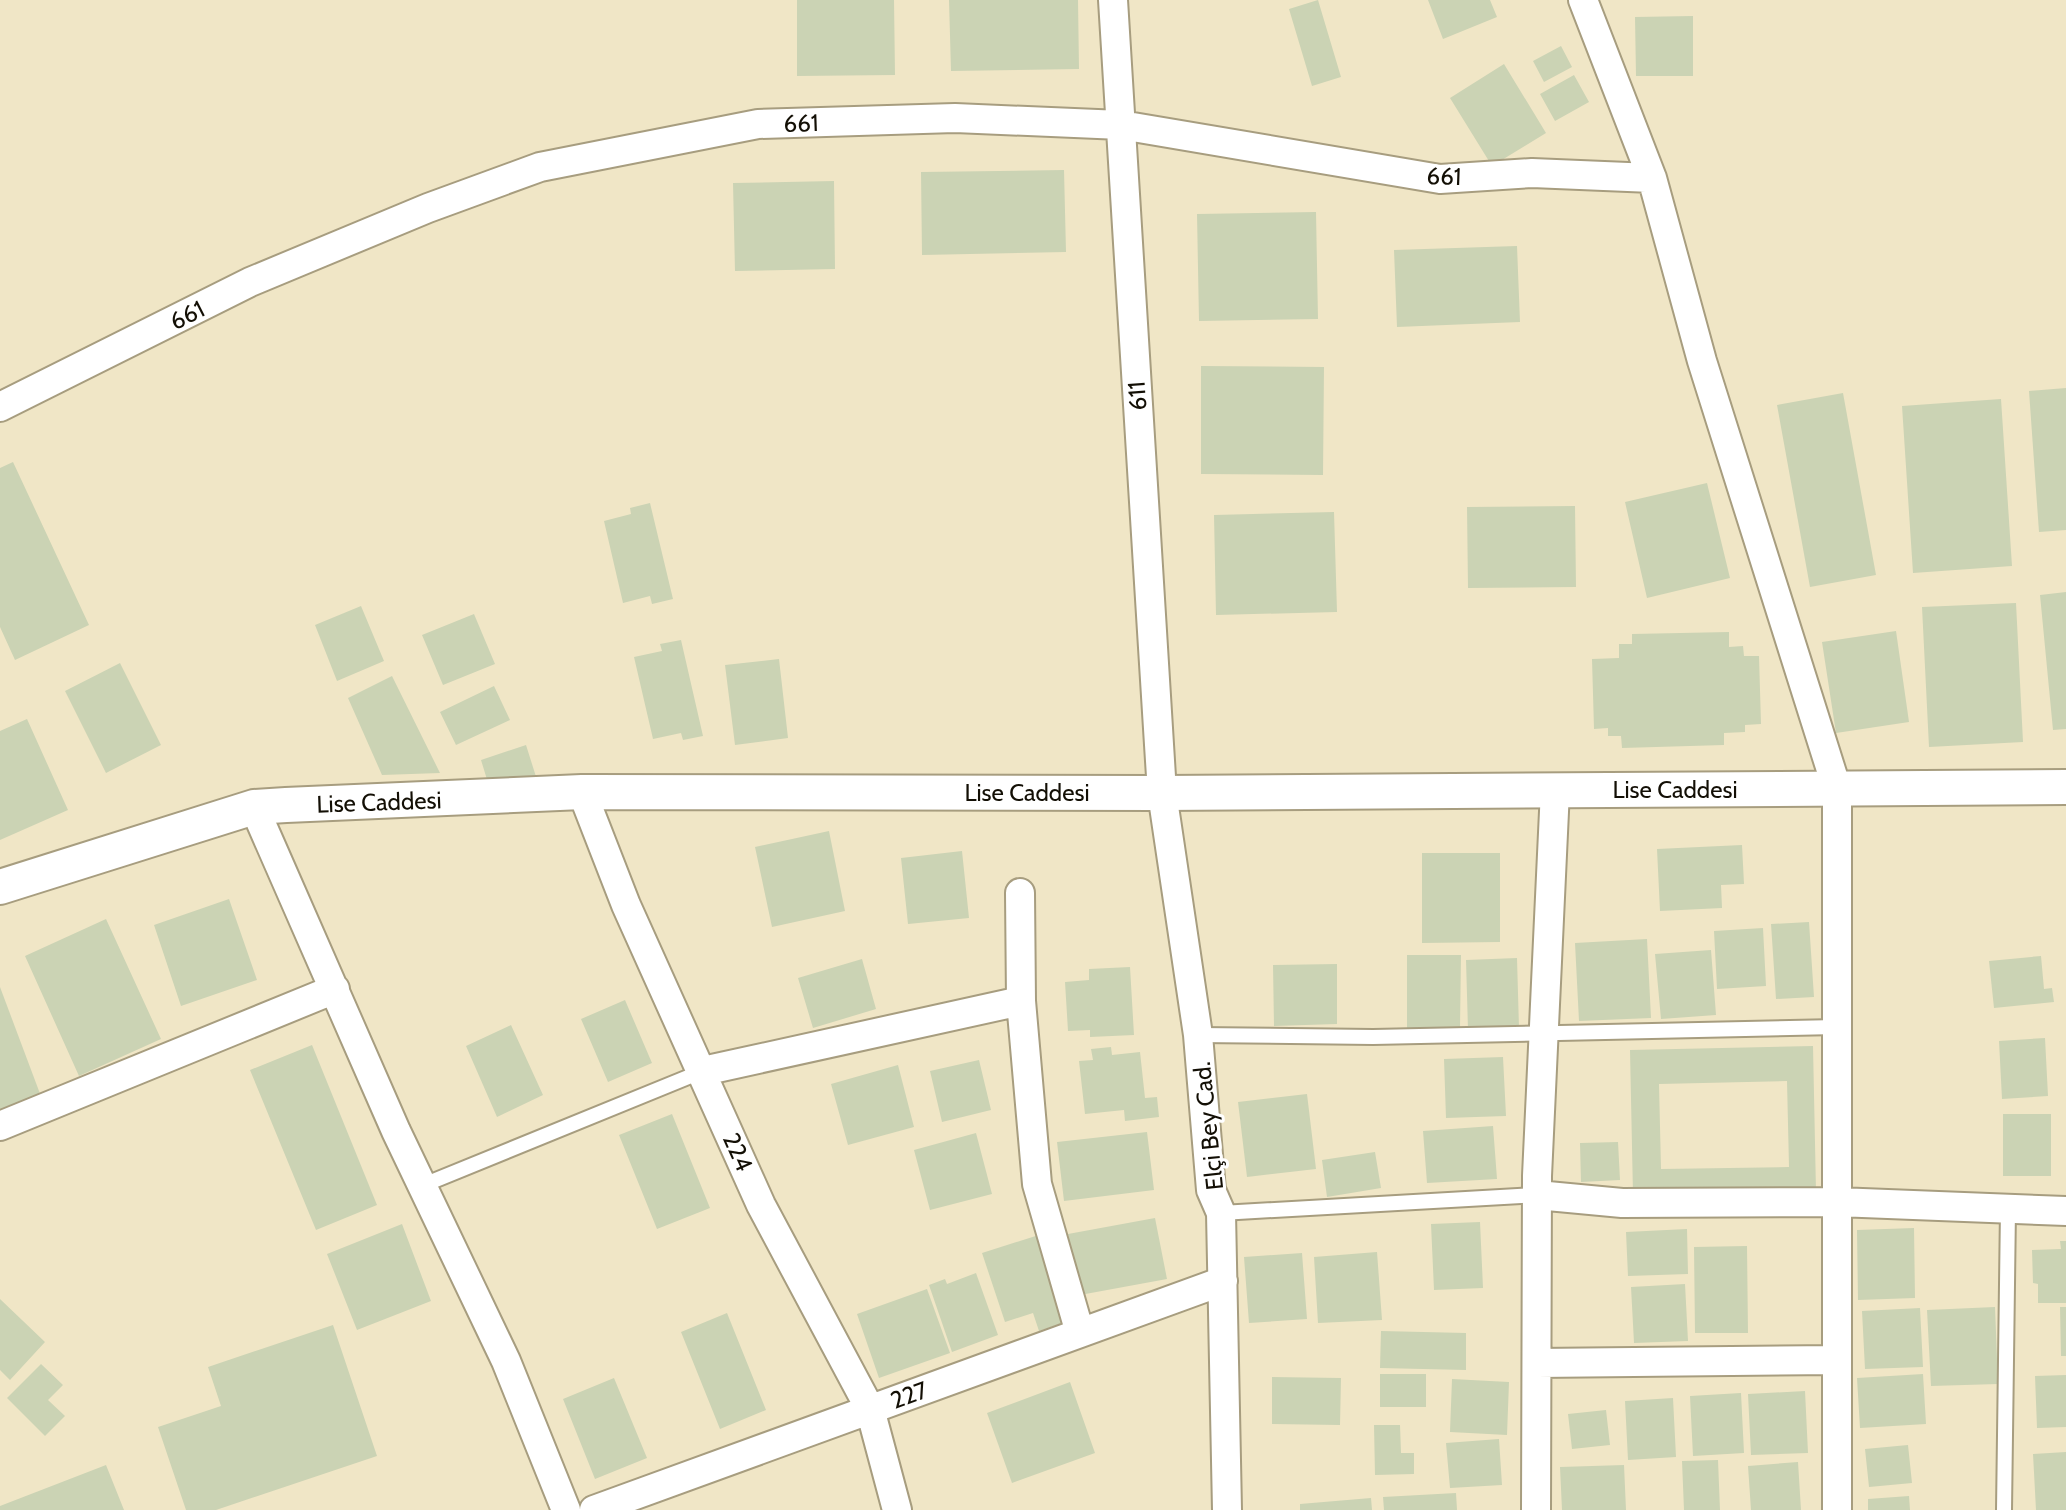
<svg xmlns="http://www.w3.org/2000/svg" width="2066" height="1510" font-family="Cabin,sans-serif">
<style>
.building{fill:#cbd3b4;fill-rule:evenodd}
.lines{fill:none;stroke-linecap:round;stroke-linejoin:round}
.service-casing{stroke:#a79d7f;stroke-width:18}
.minor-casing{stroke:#a79d7f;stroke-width:32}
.tertiary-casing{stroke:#a79d7f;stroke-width:38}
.service{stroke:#fff;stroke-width:14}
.minor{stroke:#fff;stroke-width:28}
.tertiary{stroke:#fff;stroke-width:34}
.labels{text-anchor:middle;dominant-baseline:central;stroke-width:6;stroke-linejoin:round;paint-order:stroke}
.street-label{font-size:24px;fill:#130f05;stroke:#fff}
</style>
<rect width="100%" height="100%" fill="#f0e6c6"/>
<path class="building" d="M797 0H894L895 75 797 76Z
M949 0H1078L1079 69 951 71Z
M1318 0 1341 77 1312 86 1289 9Z
M1428 0H1490L1497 17 1443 39Z
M1693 16V76H1636L1635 17Z
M1561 46 1572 67 1544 82 1533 61Z
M1504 64 1546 133 1492 166 1450 98Z
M1574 75 1589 102 1555 121 1540 94Z
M1064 170 1066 252 922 255 921 172Z
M834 181 835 269 735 271 733 183Z
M1316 212 1318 319 1199 321 1197 214Z
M1517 246 1520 322 1397 327 1394 250Z
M1201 366 1324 367 1323 475 1201 474Z
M2066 388V530L2039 532 2029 391Z
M1843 393 1876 575 1810 587 1777 405Z
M2001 399 2012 566 1913 573 1902 406Z
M13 462 89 625 15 660 0 627V468Z
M1707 483 1730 578 1647 598 1625 502Z
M650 503 673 599 652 604 650 596 623 603 604 521 631 514 630 508Z
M1575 506 1576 587 1468 588 1467 507Z
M1334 512 1337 612 1216 615 1214 515Z
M2066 592V729L2053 730 2040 595Z
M2016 603 2023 742 1929 747 1922 607Z
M361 606 384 661 337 681 315 625Z
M474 614 495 664 443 685 422 635Z
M1896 631 1909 722 1836 733 1822 642Z
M1729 632V647L1743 646 1744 656H1759L1761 724 1745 725V732L1724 733V745L1622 748 1621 736H1608V728L1594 729 1592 659 1619 658V644H1632V634Z
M681 640 703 736 683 740 681 733 653 739 634 657 662 651 660 644Z
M779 659 788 738 735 745 725 665Z
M120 663 161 745 106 773 65 691Z
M392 676 440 773 382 775 348 698Z
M494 686 510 720 456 745 440 712Z
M27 719 68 810 0 840V731Z
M526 745 538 783 489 786 481 760Z
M829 831 845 911 772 927 755 847Z
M1742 845 1744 884 1721 885 1722 908 1660 911 1657 849Z
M962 851 969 918 908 924 901 858Z
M1422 853H1500V942L1422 943Z
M229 899 257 980 181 1006 154 925Z
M106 919 161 1039 79 1076 25 956Z
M1809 922 1814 997 1776 999 1771 924Z
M1763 928 1766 986 1717 989 1714 931Z
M1647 939 1651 1018 1579 1021 1575 943Z
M1711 950 1716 1015 1661 1019 1655 954Z
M1407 955H1461L1460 1028H1407Z
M2041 956 2044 989 2052 988 2054 1002 1994 1008 1989 961Z
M1517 958 1519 1028 1468 1030 1466 960Z
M862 959 876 1009 813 1028 798 978Z
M1337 964V1024L1274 1026 1273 965Z
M1130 967 1134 1035 1090 1037V1030L1068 1031 1065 982 1089 980V969Z
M0 987 42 1099 0 1115Z
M625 1000 652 1063 608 1082 581 1019Z
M511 1025 543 1095 497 1117 466 1046Z
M2045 1038 2048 1096 2002 1099 1999 1041Z
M312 1045 377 1205 316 1230 250 1070Z
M1813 1046 1816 1192 1633 1195 1630 1050ZM1787 1081 1789 1167 1661 1169 1659 1084Z
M1111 1047 1112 1055 1140 1052 1145 1098 1157 1097 1159 1117 1125 1121 1124 1110 1085 1114 1079 1061 1093 1060 1091 1049Z
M1503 1057 1506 1116 1446 1118 1444 1059Z
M979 1060 991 1110 942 1122 930 1071Z
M898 1065 914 1127 848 1145 831 1084Z
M1307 1094 1316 1169 1247 1177 1238 1102Z
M672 1114 710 1208 657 1229 619 1135Z
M2003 1114H2051V1176H2003Z
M1493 1126 1497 1179 1427 1183 1423 1131Z
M1147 1132 1154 1190 1064 1201 1057 1142Z
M976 1133 992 1194 930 1210 914 1150Z
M1618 1142 1620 1180 1581 1182 1580 1143Z
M1375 1152 1381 1188 1327 1197 1322 1160Z
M1155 1218 1167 1279 1080 1295 1068 1234Z
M1480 1222 1483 1288 1434 1290 1431 1224Z
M402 1224 431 1301 357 1330 327 1254Z
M1914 1228 1915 1298 1858 1300 1857 1230Z
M1687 1229 1688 1274 1628 1276 1626 1232Z
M1042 1234 1071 1320 1039 1331 1033 1313 1005 1322 982 1253Z
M2060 1241H2066V1303H2038V1284L2033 1283 2032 1250 2061 1249Z
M1747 1246 1748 1333H1695L1694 1247Z
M1377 1252 1382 1320 1318 1323 1314 1257Z
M1302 1253 1307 1319 1249 1323 1244 1257Z
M976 1273 998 1335 952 1352 929 1285 945 1279 947 1284Z
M1685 1284 1688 1341 1634 1343 1631 1287Z
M927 1289 950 1353 879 1378 857 1314Z
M0 1299 45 1342 10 1380 0 1370Z
M1995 1307 1998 1384 1931 1386 1927 1310Z
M2060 1307H2066V1356H2061Z
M1920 1308 1923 1367 1865 1369 1862 1311Z
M727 1313 766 1410 720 1429 681 1332Z
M333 1325 377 1456 216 1510H186L158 1427 221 1406 208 1367Z
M1381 1331 1466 1333V1370L1380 1368Z
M41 1364 63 1385 48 1400 65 1416 45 1436 7 1398Z
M1380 1374H1426V1407H1380Z
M1923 1374 1926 1424 1860 1428 1857 1378Z
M2066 1375V1427L2037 1428 2035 1376Z
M1272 1377 1341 1378 1340 1425 1272 1424Z
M614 1378 647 1458 595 1479 563 1399Z
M1452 1379 1509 1382 1507 1435 1450 1432Z
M1070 1382 1095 1453 1012 1483 987 1413Z
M1805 1391 1808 1453 1751 1455 1748 1394Z
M1741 1393 1744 1453 1693 1456 1690 1396Z
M1673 1398 1676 1457 1628 1460 1625 1401Z
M1606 1410 1610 1445 1572 1449 1568 1414Z
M1374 1425H1400L1401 1453H1414V1474L1375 1475Z
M1499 1439 1502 1485 1450 1488 1446 1443Z
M1908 1445 1912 1483 1869 1487 1865 1449Z
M2066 1452V1510H2036L2033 1454Z
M1718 1460 1720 1510H1684L1682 1461Z
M1798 1462 1801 1510H1751L1748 1466Z
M106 1465 124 1510H0V1506Z
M1624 1465 1626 1510H1562L1560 1467Z
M1456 1493 1457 1510H1384L1383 1497Z
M1909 1496 1910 1510H1868V1499Z
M1371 1498 1372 1510H1300V1504Z"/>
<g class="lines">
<g class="service-casing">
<path id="service" d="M1198 1035 1373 1037 1837 1027
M421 1186 703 1071
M1221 1213 1537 1195
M2004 1510 2008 1209"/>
</g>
<g class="minor-casing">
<path id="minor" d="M1113 0 1162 793 1198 1035 1211 1190 1221 1213 1227 1510
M1583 0 1652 178 1702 361 1837 789V1510
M0 407 250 282 428 208 540 167 758 124 955 118 1121 125 1440 179 1532 173 1652 178
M582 792 626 905 761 1205 870 1409 897 1510
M254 807 396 1131 506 1361 566 1510
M1020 893 1021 1001 1037 1184 1080 1333
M703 1071 1021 1001
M0 1126 335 989
M1537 1195 1622 1203 1837 1202 2066 1211
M1537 1363 1837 1360
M594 1510 1223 1281
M1536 1510 1537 1176 1555 790"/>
</g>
<g class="tertiary-casing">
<path id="tertiary" d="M0 887 254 807 286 805 582 792 1162 793 2066 787"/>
</g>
<use href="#service" class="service"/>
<use href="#minor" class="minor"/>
<use href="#tertiary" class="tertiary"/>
</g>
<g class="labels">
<g class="street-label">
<text transform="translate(801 123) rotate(-2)">661</text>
<text transform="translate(1444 176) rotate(2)">661</text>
<text transform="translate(187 315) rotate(-27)">661</text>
<text transform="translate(1137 396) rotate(-94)">611</text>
<text x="1675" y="789">Lise Caddesi</text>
<text x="1027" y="792">Lise Caddesi</text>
<text transform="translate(379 802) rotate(-2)">Lise Caddesi</text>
<text transform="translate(1208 1126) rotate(-96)">Elçi Bey Cad.</text>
<text transform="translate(738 1152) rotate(66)">224</text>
<text transform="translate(909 1395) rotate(-20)">227</text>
</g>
</g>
</svg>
